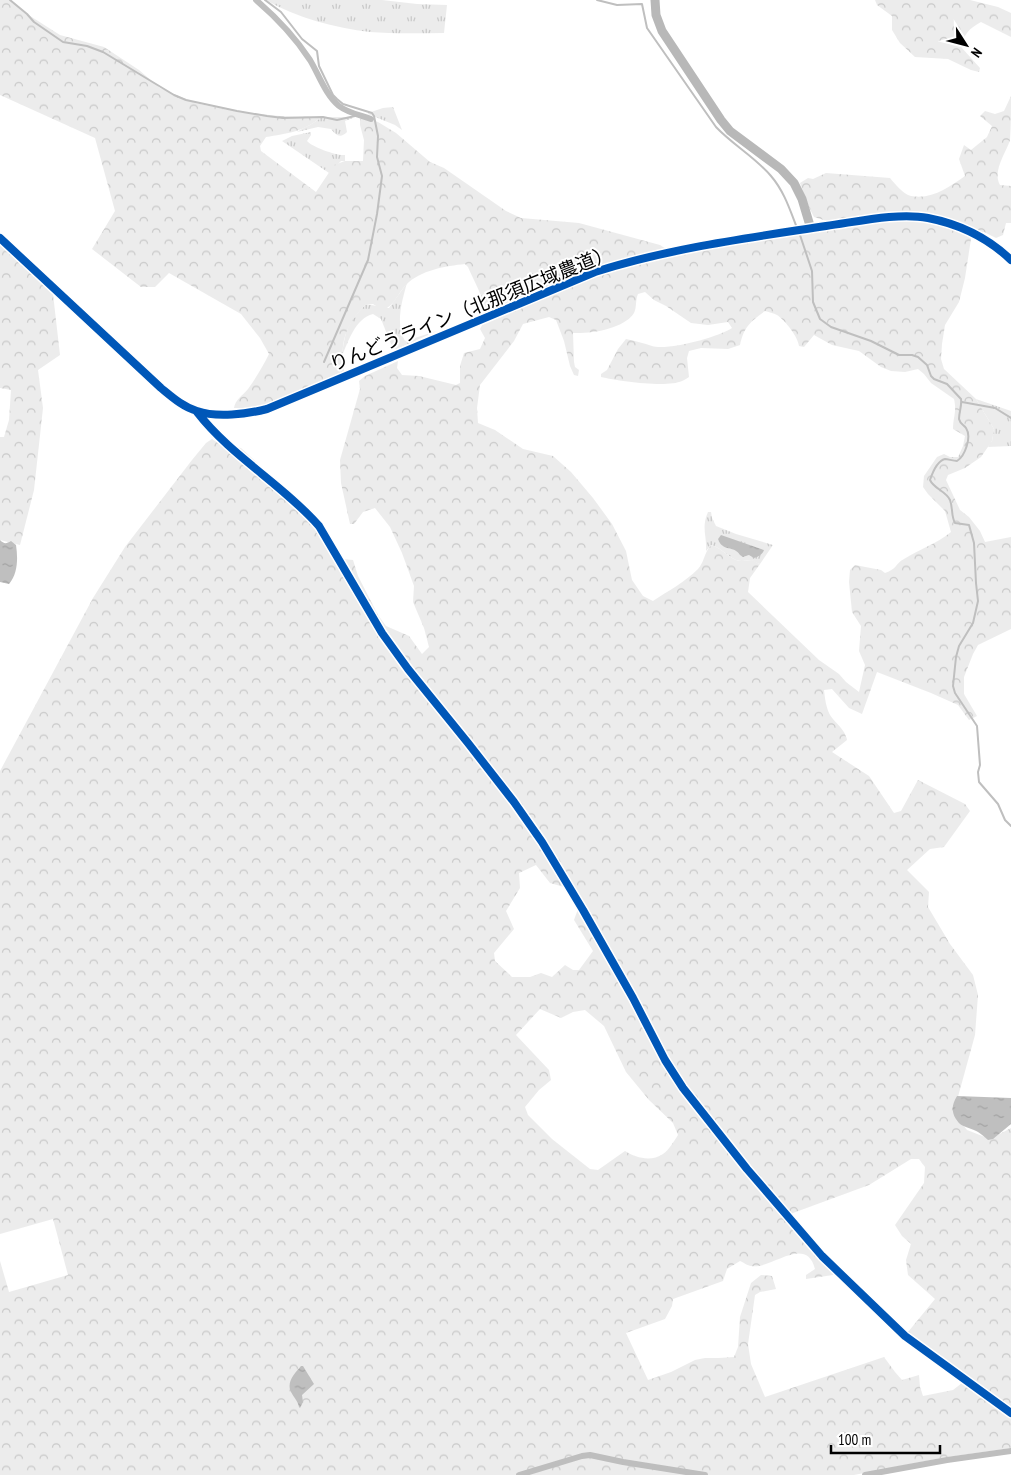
<svg xmlns="http://www.w3.org/2000/svg" width="1011" height="1475" font-family="'PT Sans Narrow','Noto Sans JP',sans-serif">
<style>
.grass{fill:url(#grass-tufts);fill-rule:evenodd}
.forest{fill:url(#forest-crowns);fill-rule:evenodd}
.water{fill:url(#water-ripples)}
.lines{fill:none;stroke-linecap:round;stroke-linejoin:round}
.stream{stroke:#bfbfbf;stroke-width:2}
.street{stroke:#bebebe;stroke-width:6}
.secondary{stroke:#b8b8b8;stroke-width:9}
.cycleway-casing{stroke:#fff;stroke-width:11}
.cycleway{stroke:#0057b8;stroke-width:8}
.labels{text-anchor:middle;dominant-baseline:central;stroke-width:4;stroke-linejoin:round;paint-order:stroke}
.street-label{font-size:19px;fill:#000;stroke:#fff}
</style>
<defs>
<pattern id="grass-tufts" width="24" height="20" patternUnits="userSpaceOnUse" patternTransform="scale(1.25)"><rect width="24" height="20" fill="#ececec"/><path d="M3 7l-1-3M5 7V3M7 7l1-3M15 17l-1-3M17 17v-4M19 17l1-3" fill="none" stroke="#c9c9c9"/></pattern>
<pattern id="forest-crowns" width="20" height="18" patternUnits="userSpaceOnUse" patternTransform="scale(1.25)"><rect width="20" height="18" fill="#ececec"/><path d="M2 6a3 3 0 1 1 6 0M12 15a3 3 0 1 1 6 0" fill="none" stroke="#c9c9c9"/></pattern>
<pattern id="water-ripples" width="26" height="14" patternUnits="userSpaceOnUse" patternTransform="scale(1.25)"><rect width="26" height="14" fill="#bfbfbf"/><path d="M2 4q2-2 4 0t4 0M15 11q2-2 4 0t4 0" fill="none" stroke="#a2a2a2"/></pattern>
</defs>
<rect width="100%" height="100%" fill="#fff"/>
<path class="grass" d="M266 0H382L417 4 447 5 444 33C420 33 395 34 370 32 335 28 297 18 266 0Z
M393 107 402 130 395 125 368 114V113L383 108Z
M321 117H351L353 118 345 121 347 132C340 139 336 135 331 129L318 127 297 132C306 126 314 124 321 117Z
M311 132V135L307 141C312 147 337 156 345 155V161H341L329 173 282 141 292 136Z
M407 283C402 301 395 324 405 341L437 331 397 349H393L381 319 373 314C355 319 349 340 342 356 345 331 347 324 365 305 373 304 380 308 389 308Z
M976 399 1011 411V446L988 447 992 441 994 429Z
M708 512H711L712 518 716 526 736 534 773 545 760 564C759 564 753 561 752 560 747 560 742 562 736 560 727 556 720 547 711 545L706 551C707 535 701 528 708 512ZM721 536 764 550 743 557C740 554 736 550 732 549 725 547 721 547 718 539Z"/>
<path class="forest" d="M0 0H10L27 14 60 35 104 47 139 70 160 88 195 103 238 112 280 116 321 117C306 131 286 134 266 137L260 146 261 151 316 192 334 165 345 161H363L364 140 360 125V119L362 117 378 122 396 133 430 162 444 168 506 211 521 218 579 223 660 245 672 253 830 222 814 217 808 205 800 183 808 178 813 179 826 173 890 178C895 184 903 194 911 196 932 200 949 187 965 176L959 159 964 145 971 150 987 137 992 126 980 116 985 111 995 114 1004 111 1011 96C1011 107 1011 131 1010 140 1006 153 992 171 1000 185L1011 186V223H1006L1003 235 996 238 984 232H976L971 239 965 278 959 302 945 325 942 344 941 359 944 369 976 399 994 429 992 441 981 457 965 468 948 475 946 480 960 510 969 517 980 531 985 542 1011 537V629L978 645 973 654 964 677V694L977 716 969 720 958 705 931 693 877 672 862 714 849 708 832 689 824 690C825 699 826 707 830 715 836 724 845 729 847 740L832 752 869 776 894 813 901 811 918 780 965 804 970 811 944 847 930 849 907 870 929 892 928 907 950 944 973 975 978 995 975 1035 956 1104V1116L967 1130 990 1139 1011 1128V1448L941 1458 854 1475H0V1261L9 1292 68 1275 53 1219 0 1234V771L93 598 125 547 192 460 206 443 212 439 221 445 241 448 304 506 325 527 342 559 353 560 358 576 378 615 386 626 409 636 422 654 429 647 424 628 413 602 414 586 402 553 390 527 375 508 363 512 354 524H350L341 483 340 460 360 389 359 381 365 376 398 361 397 368 402 375 419 376 456 385 460 383V366L464 353 480 349 485 338 480 329C492 309 476 286 468 267L465 264C446 266 420 270 406 285 398 293 394 307 382 310L373 304 365 305C345 327 340 341 344 371L299 392 257 408H234C235 400 243 395 248 389 256 378 263 366 269 354L260 338 241 314 169 273 155 287H141L92 249 115 211 95 138 0 95ZM645 292 654 300 666 306 691 323 708 325 728 322 732 328C719 337 667 351 652 346 644 343 635 341 626 339L618 349 607 370 601 374V377C618 381 667 388 682 381 685 380 687 378 689 377L687 358 689 351 701 348 728 349 740 345C744 327 750 322 765 311 768 312 774 313 777 315 785 320 798 337 799 346L804 347 814 335 832 345 859 351 881 367 891 371 905 372 918 369 924 374 931 383 954 399C957 412 953 417 953 429L965 436 963 446 958 457H950L944 454 937 457 924 476 923 487 928 494 945 511 951 532C936 544 920 549 904 559 895 564 897 569 885 573L881 570 855 565 850 570 849 582 852 612 861 626 859 651 865 665 859 692 846 682 839 674 819 660 748 592 750 578 760 564C759 564 753 560 752 560 747 560 742 562 736 560 727 556 720 547 711 545 704 553 704 563 698 569 685 582 668 591 653 601L643 596 632 580 626 551 612 524 593 498 571 472 553 456 523 449 495 430 478 423 477 408 480 385 514 341 523 324 549 317 556 320 564 341 570 366 574 375 578 376 579 370 575 367 574 362 573 333C590 334 624 329 634 313 637 307 635 301 638 294ZM536 865 550 883 564 887 578 909 574 920 593 951 579 970H573L565 965 552 977 541 973 530 977H512L495 961 494 953 514 929 506 911 520 888 519 873ZM540 1009 561 1018 573 1012 585 1010 604 1026 626 1072 649 1100 673 1123 678 1135C674 1141 669 1150 663 1154 651 1162 636 1158 625 1151L598 1170 590 1169 552 1139 528 1115 525 1107 539 1090 551 1080 549 1070 516 1035ZM911 1159H919L925 1167 924 1183 895 1225 902 1236 911 1244 906 1260 908 1275 935 1299 908 1332 962 1374V1383L953 1390 923 1396 920 1387 919 1375 902 1380 895 1372 884 1357 765 1397 751 1364 748 1344 755 1295 760 1292 776 1289 772 1276 761 1275 751 1283 740 1317 738 1347 734 1357 719 1358H705L695 1360 671 1372 648 1380 626 1333 665 1319 672 1306 673 1299 723 1281 727 1269 740 1261C743 1262 748 1266 751 1266 771 1270 806 1234 815 1269L806 1275V1279L833 1275 834 1272 806 1245 785 1220 793 1213 869 1185Z
M875 0H970L998 7 1011 13V37L981 22C969 29 963 34 962 48L980 68 979 72 971 70 948 59 915 57 900 43 892 30V16L877 5Z
M0 245 53 294 60 355 38 370 43 408 34 490 20 545 0 540V437H4L9 420 11 390 0 388Z"/>
<path class="water" d="M721 535 764 550C763 554 758 557 754 558L749 555 743 557 740 555C734 545 722 552 718 539Z
M0 540C4 544 6 544 11 541L16 545C18 558 18 574 9 584L0 582Z
M957 1096 1011 1098V1124L993 1139 988 1140C985 1137 982 1135 978 1132 974 1129 963 1127 960 1124 952 1116 950 1107 957 1096Z
M301 1366H303L314 1384 302 1395 303 1402 300 1408 299 1407C298 1401 294 1398 291 1392 286 1382 295 1373 301 1366Z"/>
<g class="lines">
<path class="stream" d="M10 0 27 14 34 22 63 42 87 46 103 52 174 95 186 100 237 111 267 116 283 118 323 117 337 120 355 116
M265 0 281 12 302 39 317 51 319 66 333 95 337 99 343 104 372 113 374 116 378 136 377 157 382 176 377 214 368 260 324 362
M597 0 617 5 642 4 647 28 716 127C733 145 755 157 771 176 784 191 790 210 797 228
M799 232 812 271 813 302 820 319 831 327 871 341 899 355H912L918 357 927 365 931 376 934 379 947 384 961 399C962 406 959 412 959 419 960 424 964 425 966 428 972 437 965 456 957 461 953 461 948 459 945 459 937 461 932 474 930 480 934 489 946 491 950 500 953 508 951 516 955 523L969 525 974 543 976 583 978 601 973 623 959 646 956 657 953 686 955 693 977 726 980 765 978 772 979 782 998 804 1005 820 1011 826
M962 402 995 408 1011 418"/>
<path class="street" d="M256 0C277 18 295 37 310 60 319 75 325 94 339 106 348 113 360 115 371 119
M519 1475 582 1456 590 1455 623 1462 705 1475
M865 1475 947 1460 1011 1451"/>
<path class="secondary" d="M655 0 656 15 662 31 721 120 730 131 781 169 794 183 802 199 811 229
M0 238 161 388C172 397 183 407 197 411 217 418 247 414 267 409L595 272C670 248 748 238 826 226 856 222 898 212 928 218 959 224 988 238 1011 260
M197 412C231 456 282 484 319 526L382 633 408 669 468 743 514 802 542 842 583 910 633 998 665 1060 683 1088 747 1169 822 1256 905 1336 1011 1413"/>
<g class="cycleway-casing">
<path id="cycleway" d="M0 238 161 388C172 397 183 407 197 411 217 418 247 414 267 409L595 272C670 248 748 238 826 226 856 222 898 212 928 218 959 224 988 238 1011 260
M197 412C231 456 282 484 319 526L382 633 408 669 468 743 514 802 542 842 583 910 633 998 665 1060 683 1088 747 1169 822 1256 905 1336 1011 1413"/>
</g>
<use href="#cycleway" class="cycleway"/>
</g>
<g class="labels">
<g class="street-label">
<text transform="translate(471 308) rotate(-22)">りんどうライン（北那須広域農道）</text>
</g>
</g>
<g transform="translate(966 45) rotate(126)" stroke="#ffffff" stroke-width="4" paint-order="stroke">
<path d="M0-4L9 19L0 12L-9 19Z" fill="#000000"/>
<text y="-8" font-size="14" font-weight="bold" text-anchor="middle" fill="#000000">N</text>
</g>
<path d="M831 1445v8h109v-8" fill="none" stroke="#000000" stroke-width="2.5"/>
<text x="838" y="1445" font-size="15" fill="#000000" stroke="#ffffff" stroke-width="4" paint-order="stroke">100 m</text>
</svg>
